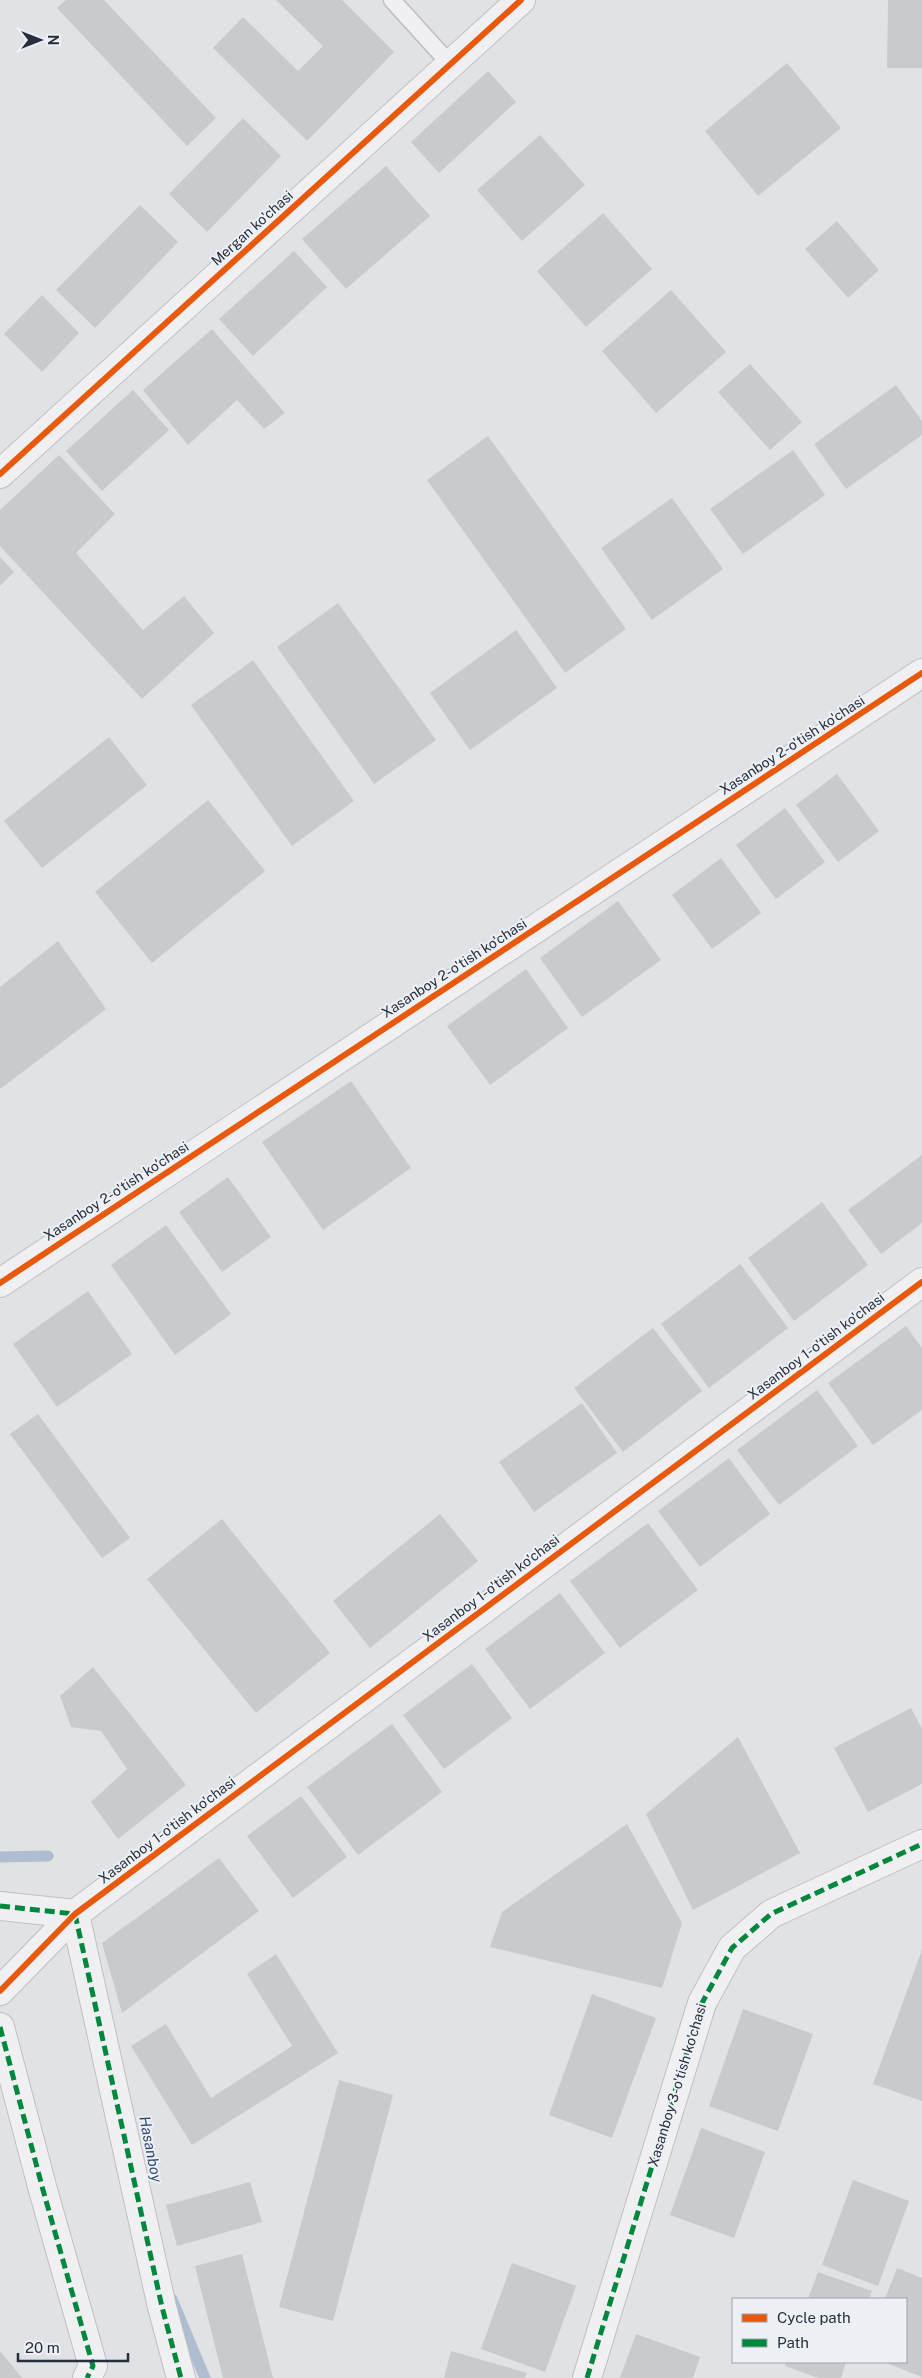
<svg xmlns="http://www.w3.org/2000/svg" width="922" height="2378" font-family="'Public Sans',sans-serif">
<style>
.lines{fill:none;stroke-linecap:round;stroke-linejoin:round}
.stream{stroke:#aebed0;stroke-width:11}
.building{fill:#c8cacd}
.service-casing{stroke:#bec0c3;stroke-width:19}
.minor-casing{stroke:#bec0c3;stroke-width:30}
.service{stroke:#f0f0f2;stroke-width:16}
.minor{stroke:#f0f0f2;stroke-width:28}
.quiet{stroke:#00873e;stroke-width:5;stroke-dasharray:10 5;stroke-linecap:butt}
.cycleway-casing{stroke:#edf0f5;stroke-width:9}
.cycleway{stroke:#e8590c;stroke-width:6}
.labels{text-anchor:middle;dominant-baseline:central;stroke-width:4;stroke-linejoin:round;paint-order:stroke}
.street-label{font-size:14px;fill:#272f3e;stroke:#edf0f5}
.water-label{font-size:15px;font-style:italic;fill:#324d71;stroke:#edf0f5}
</style>
<rect width="100%" height="100%" fill="#e0e2e5"/>
<g class="lines">
<path class="stream" d="M0 1857 48 1856
M172 2299 205 2378"/>
</g>
<path class="building" d="M66 0H104L216 118 187 146 57 8Z
M276 0H342L394 52 307 141 213 48 243 17 298 71 323 46Z
M888 0H922V68H887Z
M787 63 841 128 758 196 705 131Z
M488 71 516 102 439 173 411 142Z
M243 118 281 156 207 232 169 194Z
M540 135 585 185 522 241 477 190Z
M386 166 430 216 346 289 302 239Z
M140 205 178 242 95 328 56 290Z
M603 213 652 269 586 327 537 271Z
M837 221 879 270 848 298 805 249Z
M294 251 327 287 253 356 219 319Z
M671 290 726 352 656 413 602 351Z
M42 295 79 333 42 372 4 334Z
M212 329 285 413 264 429 237 400 188 445 143 390Z
M750 364 802 422 770 450 718 392Z
M896 385 922 421V435L846 489 814 444Z
M133 390 169 430 102 491 66 451Z
M488 436 626 629 565 673 427 480Z
M793 450 825 495 743 554 710 509Z
M59 455 115 514 76 553 143 630 184 596 214 633 142 699 0 546V510Z
M672 498 723 569 652 620 601 548Z
M0 557 14 572 0 586Z
M338 603 436 740 374 784 277 647Z
M516 630 557 688 470 750 430 693Z
M253 660 354 801 292 846 191 705Z
M109 737 147 785 42 868 4 821Z
M837 774 879 831 838 862 796 805Z
M208 800 265 871 152 963 95 892Z
M785 808 825 862 776 899 736 845Z
M721 858 761 913 712 949 672 895Z
M618 901 661 960 582 1017 540 958Z
M58 941 106 1009 0 1089V987Z
M526 969 568 1028 490 1085 447 1026Z
M351 1081 411 1168 323 1230 262 1142Z
M922 1155V1223L881 1254 848 1210Z
M228 1177 271 1237 222 1272 179 1212Z
M822 1202 868 1265 794 1321 748 1258Z
M166 1225 231 1314 175 1355 111 1265Z
M740 1264 788 1328 709 1388 661 1324Z
M88 1291 132 1354 57 1407 13 1344Z
M906 1326 922 1348V1410L873 1445 828 1383Z
M653 1328 702 1391 623 1452 574 1388Z
M817 1390 858 1446 779 1505 737 1450Z
M582 1403 617 1453 534 1512 499 1462Z
M38 1414 130 1538 102 1558 10 1434Z
M729 1458 770 1514 700 1567 658 1511Z
M440 1514 478 1561 370 1648 333 1601Z
M222 1519 330 1653 256 1713 147 1579Z
M648 1523 698 1590 620 1648 570 1581Z
M560 1593 605 1653 530 1709 485 1649Z
M472 1664 512 1718 444 1769 403 1715Z
M93 1667 186 1785 118 1839 91 1802 127 1769 101 1731 71 1727 60 1696Z
M911 1708 922 1729V1784L868 1812 834 1748Z
M392 1724 442 1792 358 1855 307 1787Z
M738 1737 800 1853 693 1910 646 1814Z
M301 1796 347 1857 293 1898 247 1836Z
M627 1824 682 1923 662 1988 490 1947 502 1912Z
M219 1858 259 1911 122 2013 102 1943Z
M922 1950V2101L873 2084Z
M276 1954 338 2053 192 2145 131 2046 166 2024 211 2098 292 2046 247 1974Z
M592 1994 656 2018 612 2138 549 2115Z
M743 2009 813 2034 778 2131 709 2106Z
M339 2080 393 2095 333 2321 279 2307Z
M701 2128 765 2152 734 2238 670 2215Z
M853 2180 909 2201 878 2286 822 2265Z
M250 2182 262 2222 177 2246 166 2205Z
M242 2254 273 2378H223L195 2266Z
M512 2263 576 2286 545 2372 481 2349Z
M897 2268 922 2278V2377L884 2362H906V2299H885Z
M818 2272 872 2291 869 2299H808Z
M636 2334 700 2357 693 2378H620Z
M0 2351 22 2378H0Z
M451 2351 527 2373 525 2378H444Z
M786 2362H846L841 2378H818L785 2366Z"/>
<g class="lines">
<g class="service-casing">
<path id="service" d="M392 0 450 64"/>
</g>
<g class="minor-casing">
<path id="minor" d="M0 474 521 0
M0 1283 922 673
M0 1906 75 1914
M75 1914 162 2307 181 2378
M0 1991 75 1914 922 1282
M0 2027 43 2190 93 2366 87 2378
M587 2378 702 2003 732 1948 771 1914 922 1844"/>
</g>
<use href="#service" class="service"/>
<use href="#minor" class="minor"/>
<path class="quiet" d="M0 1906 75 1914
M75 1914 162 2307 181 2378
M0 2027 43 2190 93 2366 87 2378
M587 2378 702 2003 732 1948 771 1914 922 1844"/>
<g class="cycleway-casing">
<path id="cycleway" d="M0 474 521 0
M0 1283 922 673
M0 1991 75 1914 922 1282"/>
</g>
<use href="#cycleway" class="cycleway"/>
</g>
<g class="labels">
<g class="street-label">
<text transform="translate(252 228) rotate(-42)">Mergan ko'chasi</text>
<text transform="translate(792 745) rotate(-33)">Xasanboy 2-o'tish ko'chasi</text>
<text transform="translate(454 968) rotate(-33)">Xasanboy 2-o'tish ko'chasi</text>
<text transform="translate(116 1191) rotate(-33)">Xasanboy 2-o'tish ko'chasi</text>
<text transform="translate(816 1346) rotate(-37)">Xasanboy 1-o'tish ko'chasi</text>
<text transform="translate(491 1588) rotate(-37)">Xasanboy 1-o'tish ko'chasi</text>
<text transform="translate(167 1830) rotate(-37)">Xasanboy 1-o'tish ko'chasi</text>
<text transform="translate(677 2085) rotate(-73)">Xasanboy 3-o'tish ko'chasi</text>
</g>
<g class="water-label">
<text transform="translate(151 2149) rotate(79)">Hasanboy</text>
</g>
</g>
<rect x="732" y="2298" width="175" height="65" fill="#edf0f5" stroke="#9ea3ac"/>
<rect x="742" y="2314" width="25" height="8" fill="#e8590c" stroke="#9ea3ac"/>
<text x="777" y="2323" font-size="15" fill="#272f3e">Cycle path</text>
<rect x="742" y="2339" width="25" height="8" fill="#00873e" stroke="#9ea3ac"/>
<text x="777" y="2348" font-size="15" fill="#272f3e">Path</text>
<g transform="translate(40 40) rotate(90)" stroke="#edf0f5" stroke-width="4" paint-order="stroke">
<path d="M0-4L9 19L0 12L-9 19Z" fill="#272f3e"/>
<text y="-8" font-size="14" font-weight="bold" text-anchor="middle" fill="#272f3e">N</text>
</g>
<path d="M18 2353v8h110v-8" fill="none" stroke="#272f3e" stroke-width="2.5"/>
<text x="25" y="2353" font-size="15" fill="#272f3e" stroke="#edf0f5" stroke-width="4" paint-order="stroke">20 m</text>
</svg>
